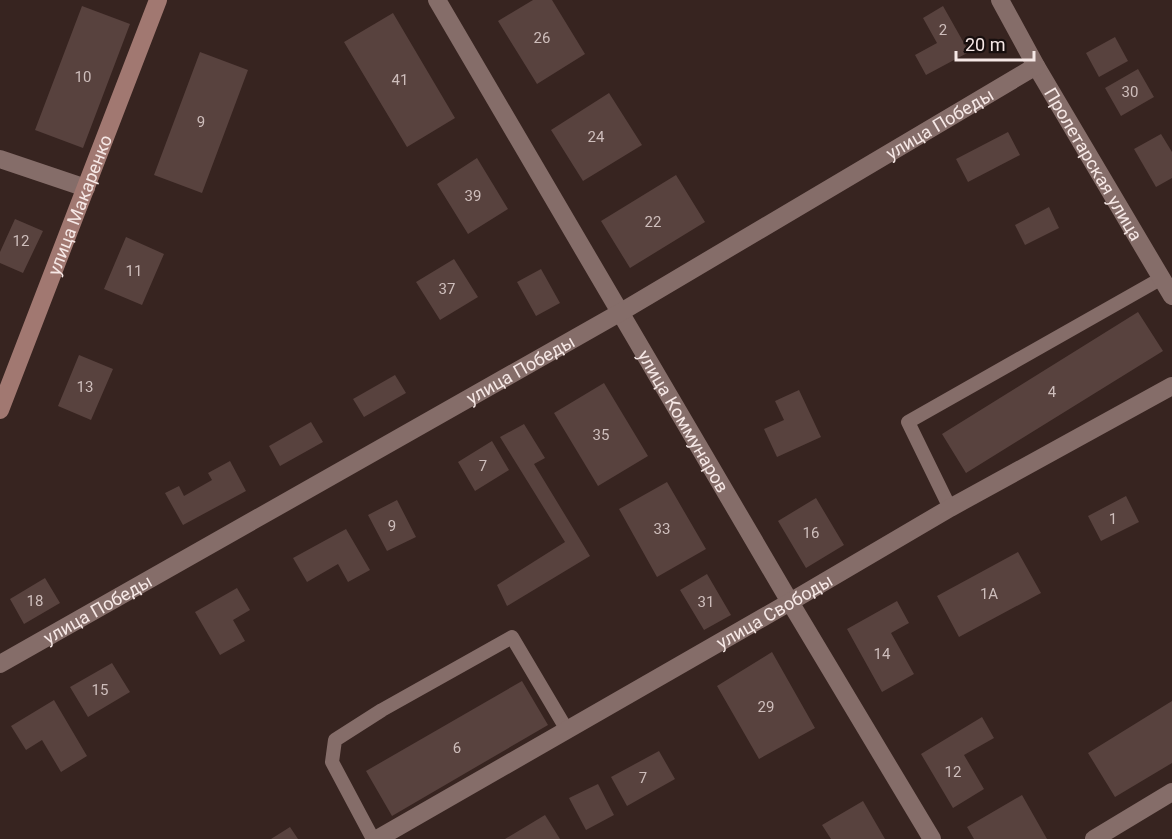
<svg xmlns="http://www.w3.org/2000/svg" width="1172" height="839" font-family="Roboto,sans-serif">
<style>
.building{fill:#58423e}
.lines{fill:none;stroke-linecap:round;stroke-linejoin:round}
.lane{stroke:#856d69;stroke-width:14}
.street{stroke:#856d69;stroke-width:18}
.secondary{stroke:#a17871;stroke-width:18}
.labels{text-anchor:middle;dominant-baseline:central;stroke-width:4.5;stroke-linejoin:round;paint-order:stroke}
.number-label{font-size:15px;fill:#cebebc}
.street-label{font-size:18px;fill:#f6e8e6;stroke:#180f0e}
</style>
<rect width="100%" height="100%" fill="#372420"/>
<path class="building" d="M533 0H552L585 54 537 84 498 21Z
M82 6 130 24 83 148 35 130Z
M943 6 969 52 926 75 915 55 937 43 923 18Z
M393 13 455 118 407 147 344 42Z
M1115 37 1128 61 1099 77 1086 53Z
M200 52 248 70 202 193 154 175Z
M1138 69 1154 97 1121 116 1105 88Z
M609 93 642 145 583 181 551 130Z
M1008 132 1020 155 968 182 956 159Z
M1161 134 1172 152V178L1156 187 1134 149Z
M477 158 508 209 468 234 437 184Z
M676 175 705 222 630 268 601 221Z
M1049 207 1059 228 1025 245 1015 225Z
M15 219 43 231 23 273 0 263V252Z
M126 237 164 254 142 305 104 289Z
M454 259 478 297 440 320 416 282Z
M541 269 560 303 536 316 517 282Z
M1138 312 1163 351 966 473 942 434Z
M79 355 113 369 91 420 58 406Z
M395 375 406 393 364 417 353 399Z
M604 383 648 456 598 486 554 413Z
M799 390 821 437 777 457 764 429 784 420 775 401Z
M311 422 323 442 280 466 269 446Z
M524 424 545 458 534 464 590 556 507 606 497 585 565 542 500 437Z
M492 441 509 470 475 491 458 462Z
M230 461 246 491 183 525 165 493 179 486 184 496 212 480 208 473Z
M667 482 706 549 657 577 619 509Z
M1126 496 1139 522 1101 541 1088 516Z
M816 498 844 545 806 568 778 521Z
M397 500 416 537 387 551 368 515Z
M346 529 370 570 348 582 338 564 307 582 293 558Z
M1018 552 1041 593 959 637 937 596Z
M707 574 731 615 704 630 680 590Z
M45 578 60 603 24 624 10 599Z
M237 588 250 610 233 620 245 641 220 655 195 612Z
M897 601 909 623 891 633 914 674 882 692 847 629Z
M772 652 815 728 759 759 717 686Z
M112 663 130 692 88 717 70 687Z
M522 681 548 725 392 816 366 771Z
M54 700 87 756 61 772 42 740 26 750 11 726Z
M1172 701V763L1115 797 1088 753Z
M982 717 994 738 964 755 984 789 953 808 921 754Z
M659 751 675 779 627 806 611 777Z
M598 784 614 815 586 830 569 798Z
M1022 795 1047 839H974L967 827Z
M863 801 885 839H831L822 825Z
M545 815 560 839H505Z
M290 827 298 839H271Z"/>
<g class="lines">
<path class="lane" d="M950 508 908 422 1162 278
M373 839 332 762 335 740 382 710 512 637 567 730"/>
<g class="street">
<path id="s1" d="M437 0 790 602 932 839"/>
<path id="s2" d="M1000 0 1036 66 1172 296"/>
<path d="M0 159 86 188"/>
<path id="s3" d="M0 664 621 312 1036 66"/>
<path id="s4" d="M377 839 790 602 950 508 1172 386"/>
<path d="M1094 839 1172 792"/>
</g>
<path class="secondary" id="s5" d="M0 410 158 0"/>
</g>
<g class="labels">
<g class="number-label">
<text x="943" y="30">2</text>
<text x="542" y="38">26</text>
<text x="83" y="77">10</text>
<text x="400" y="80">41</text>
<text x="1130" y="92">30</text>
<text x="201" y="122">9</text>
<text x="596" y="137">24</text>
<text x="473" y="196">39</text>
<text x="653" y="222">22</text>
<text x="21" y="241">12</text>
<text x="134" y="271">11</text>
<text x="447" y="289">37</text>
<text x="85" y="387">13</text>
<text x="1052" y="392">4</text>
<text x="601" y="435">35</text>
<text x="483" y="466">7</text>
<text x="1113" y="519">1</text>
<text x="392" y="526">9</text>
<text x="662" y="529">33</text>
<text x="811" y="533">16</text>
<text x="989" y="594">1А</text>
<text x="35" y="601">18</text>
<text x="706" y="602">31</text>
<text x="882" y="654">14</text>
<text x="100" y="690">15</text>
<text x="766" y="707">29</text>
<text x="457" y="748">6</text>
<text x="953" y="772">12</text>
<text x="643" y="778">7</text>
</g>
<g class="street-label">
<text stroke="none"><textPath href="#s3" startOffset="1084">улица Победы</textPath></text>
<text stroke="none"><textPath href="#s2" startOffset="189">Пролетарская улица</textPath></text>
<text stroke="none"><textPath href="#s5" startOffset="220">улица Макаренко</textPath></text>
<text stroke="none"><textPath href="#s3" startOffset="598">улица Победы</textPath></text>
<text stroke="none"><textPath href="#s1" startOffset="488">улица Коммунаров</textPath></text>
<text stroke="none"><textPath href="#s3" startOffset="112">улица Победы</textPath></text>
<text stroke="none"><textPath href="#s4" startOffset="458">улица Свободы</textPath></text>
</g>
</g>
<path d="M956 51v9h78v-9" fill="none" stroke="#f6e8e6" stroke-width="3"/>
<text x="965" y="51" font-size="18" fill="#f6e8e6" stroke="#180f0e" stroke-width="4.5" paint-order="stroke">20 m</text>
</svg>
